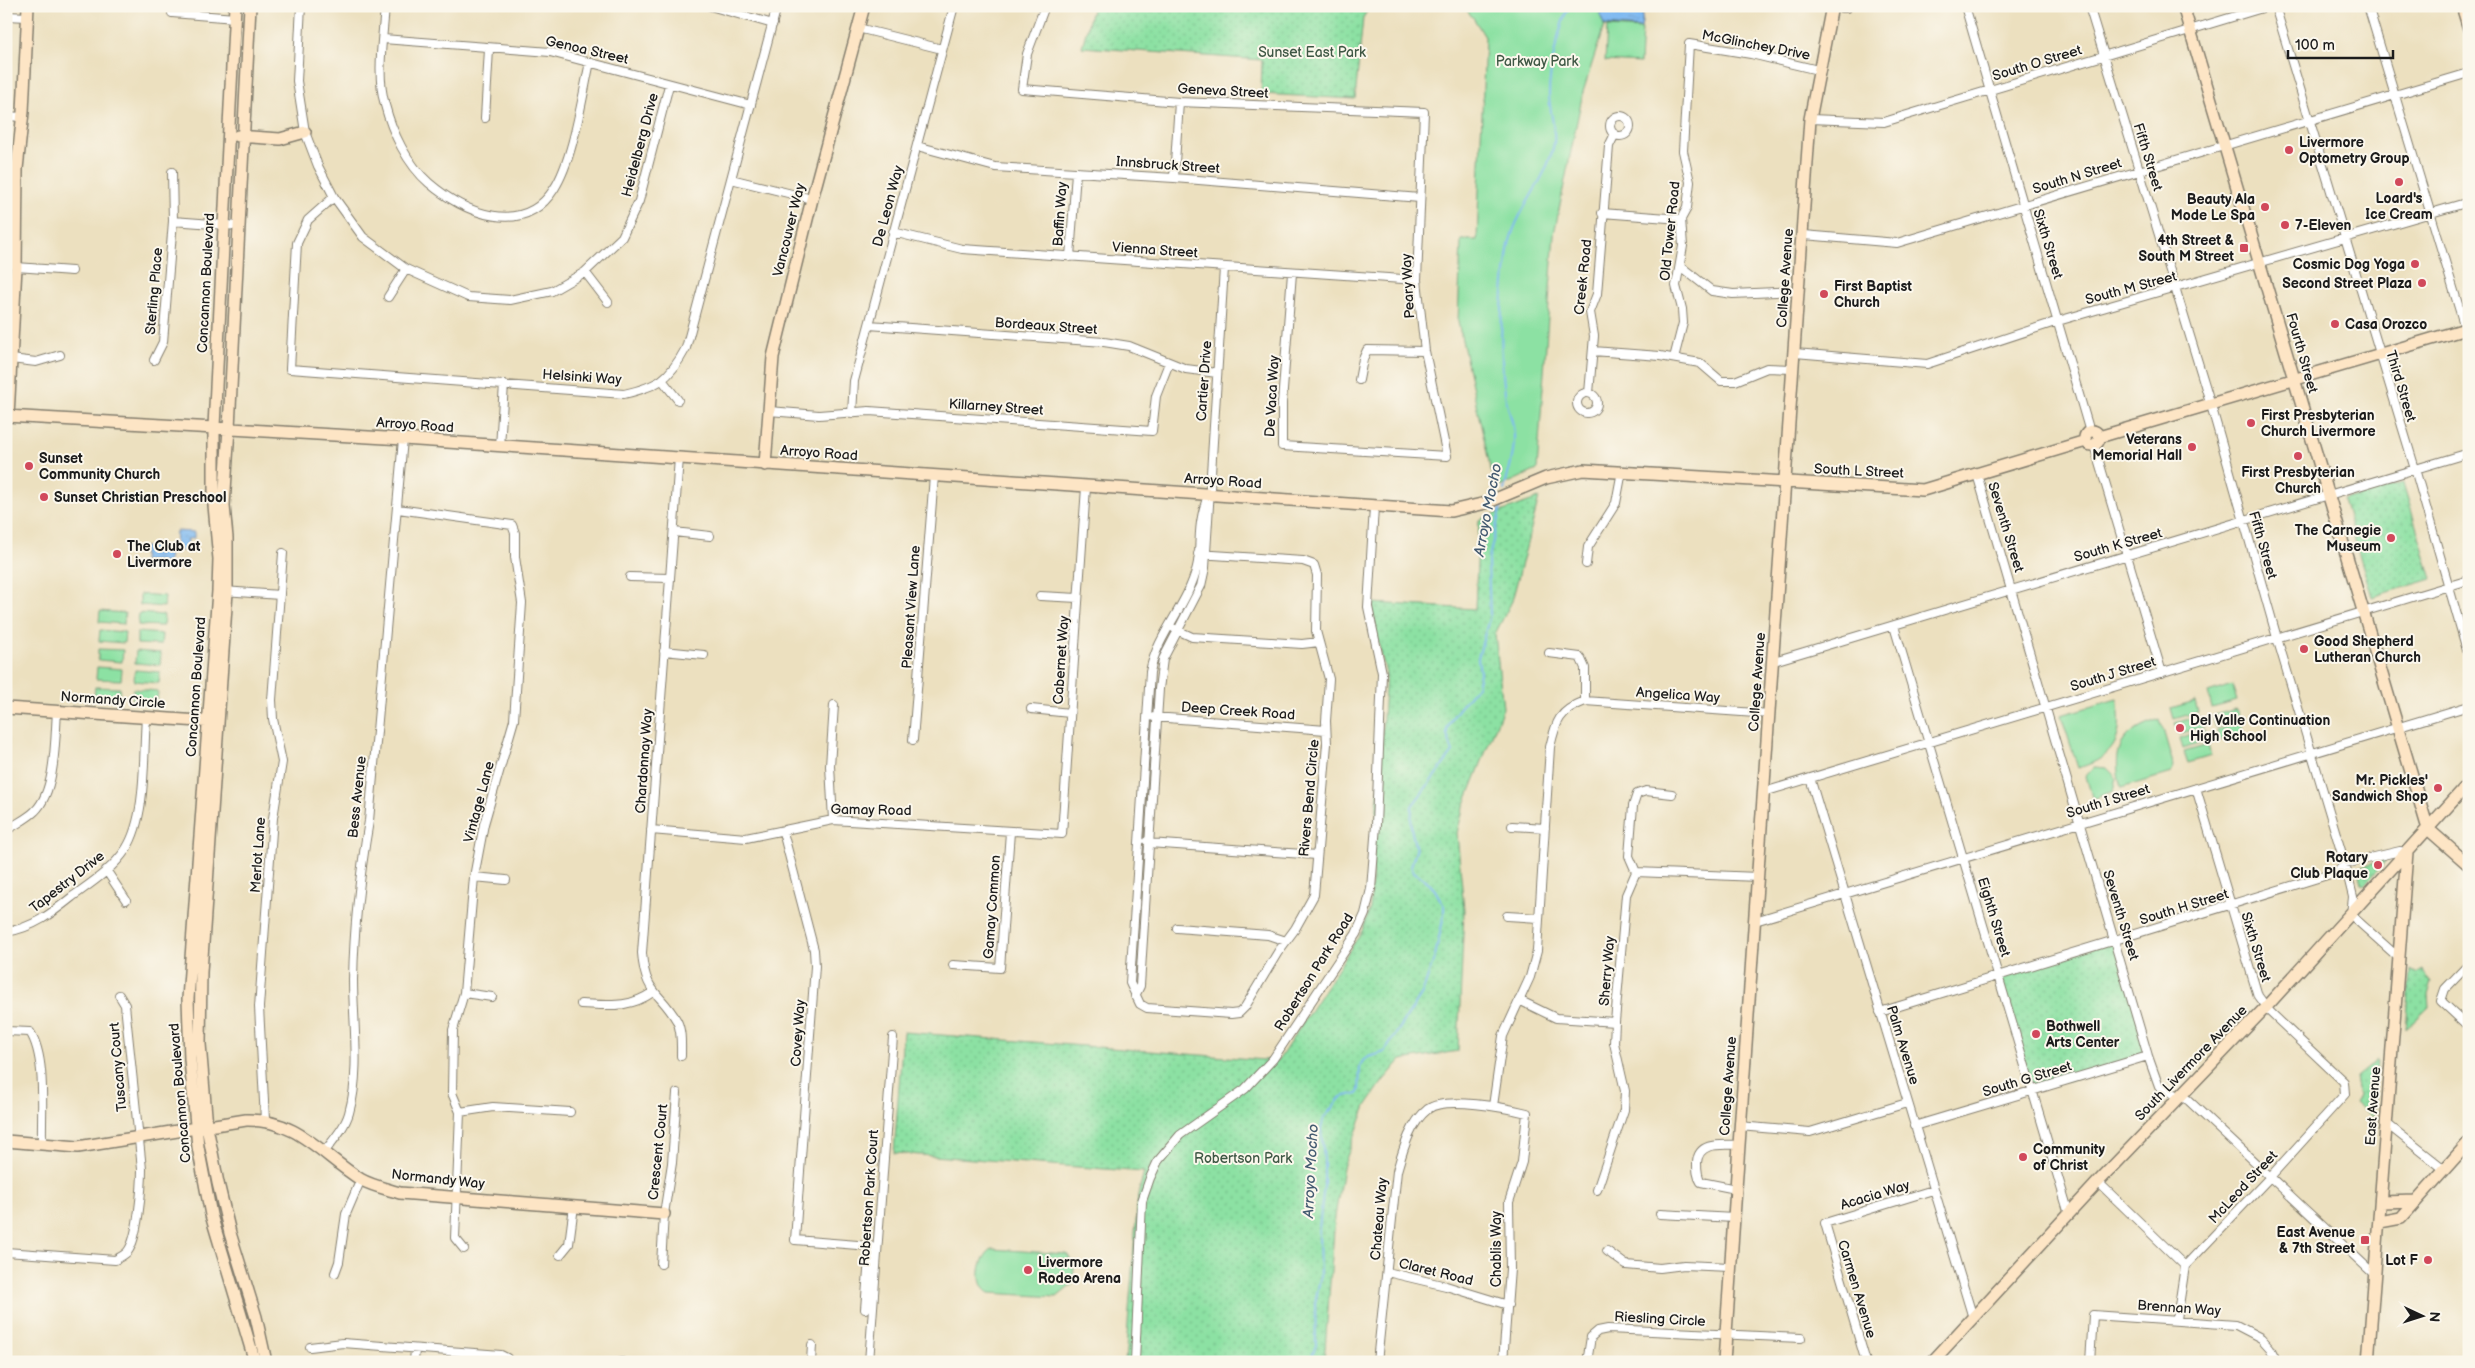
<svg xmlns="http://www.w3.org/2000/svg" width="2475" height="1368" font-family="'Balsamiq Sans',sans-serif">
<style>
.green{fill:#8ce1a3;stroke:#547e60}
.park{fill:url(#park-dots);stroke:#547e60}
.water{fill:url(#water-ripples);stroke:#4e6a86}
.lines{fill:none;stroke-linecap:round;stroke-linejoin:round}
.stream{stroke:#7fb9f0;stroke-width:2}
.street-casing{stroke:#847e6e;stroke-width:10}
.secondary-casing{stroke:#847e6e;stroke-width:14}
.street{stroke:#fff;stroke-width:8}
.secondary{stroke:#fde5c5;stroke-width:11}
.poi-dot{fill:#d1495b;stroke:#fbf7ec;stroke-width:2}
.labels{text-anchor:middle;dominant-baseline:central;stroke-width:4;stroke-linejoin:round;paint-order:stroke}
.street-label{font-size:14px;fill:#1c1c1c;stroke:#fbf7ec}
.park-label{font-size:14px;fill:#3e5744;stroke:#fbf7ec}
.poi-label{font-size:14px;font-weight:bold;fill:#1c1c1c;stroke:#fbf7ec;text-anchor:start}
.water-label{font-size:15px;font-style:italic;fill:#445b71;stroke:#fbf7ec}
</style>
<defs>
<pattern id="park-dots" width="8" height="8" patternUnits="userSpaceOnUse" patternTransform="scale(1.25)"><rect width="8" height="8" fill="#8ce1a3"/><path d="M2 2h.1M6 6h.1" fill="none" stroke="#78c08c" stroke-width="1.8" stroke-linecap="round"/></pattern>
<pattern id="water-ripples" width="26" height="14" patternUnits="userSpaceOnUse" patternTransform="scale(1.25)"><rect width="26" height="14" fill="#7fb9f0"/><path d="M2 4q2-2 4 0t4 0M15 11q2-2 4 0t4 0" fill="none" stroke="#6d9ecd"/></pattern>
</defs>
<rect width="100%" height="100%" fill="#fbf7ec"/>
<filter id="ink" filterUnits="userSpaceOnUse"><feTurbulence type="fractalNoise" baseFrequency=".02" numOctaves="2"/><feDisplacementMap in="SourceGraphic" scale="10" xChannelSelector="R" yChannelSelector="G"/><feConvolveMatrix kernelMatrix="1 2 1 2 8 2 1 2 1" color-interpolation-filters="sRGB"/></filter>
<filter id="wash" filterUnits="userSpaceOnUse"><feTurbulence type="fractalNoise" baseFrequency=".0096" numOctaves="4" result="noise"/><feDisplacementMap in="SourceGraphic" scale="20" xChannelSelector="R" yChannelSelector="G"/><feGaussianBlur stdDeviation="1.12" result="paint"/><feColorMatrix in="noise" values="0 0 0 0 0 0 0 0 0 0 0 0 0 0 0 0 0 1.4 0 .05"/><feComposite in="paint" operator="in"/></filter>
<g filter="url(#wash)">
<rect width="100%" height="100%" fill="#ece0bf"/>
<path class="green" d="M1463 6H1644L1641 28 1604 26 1583 92 1554 234 1537 470 1495 489 1458 322 1461 240H1477L1485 37 1474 19Z
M1607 27 1642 29 1640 63 1605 61Z
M140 594 165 596 164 607 140 605Z
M100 611 125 613 124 624 99 622Z
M139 613 164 615 163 626 138 625Z
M100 630 125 632 124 643 99 641Z
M137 632 162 634 161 645 137 644Z
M98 649 123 650 122 662 98 660Z
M136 651 161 653 160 665 135 663Z
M97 667 122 669 121 680 96 679Z
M135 670 160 672 159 683 134 681Z
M2232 685 2237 701 2212 708 2208 693Z
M95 687 120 688 119 700 94 698Z
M133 689 158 691 157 702 133 701Z
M2117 699C2124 736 2117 757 2078 768L2061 715Z
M2195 701 2198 712 2174 719 2171 708Z
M2236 709 2240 720 2216 727 2212 716Z
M2199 716 2203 727 2179 734 2175 723Z
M2160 719 2174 767 2171 773 2121 788C2111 749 2121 731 2160 719Z
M2241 723 2244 734 2220 741 2217 730Z
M2204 730 2207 741 2183 749 2180 738Z
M2208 745 2211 756 2188 763 2184 752Z
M2094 767 2107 768 2116 777 2113 791 2096 798 2092 797 2086 776Z
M992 1249 1067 1254 1074 1265 1073 1284 1057 1297 989 1293C974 1285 979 1257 992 1249Z"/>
<path class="park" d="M1093 6H1370L1363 18 1355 99 1261 94 1262 60 1082 47Z
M2403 483 2432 579 2372 597 2343 500Z
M1539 498 1512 601 1495 634 1503 708 1463 809 1457 833 1464 910 1458 1051 1401 1060 1383 1081 1366 1106 1343 1167 1335 1217 1324 1362H1125L1138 1195 1144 1172 894 1153 903 1032 1278 1061 1362 931 1370 908 1386 674 1372 616 1373 603 1475 609 1479 520Z
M2388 858 2365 885 2362 884 2358 867Z
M2116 941 2148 1056 2033 1091 1999 976Z
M2423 970 2432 981 2428 995 2429 1007 2406 1029 2411 971 2416 974Z
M2377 1060 2372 1116 2355 1102 2359 1095 2356 1077Z"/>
<path class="water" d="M1602 6H1644L1641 28 1604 25 1600 15Z
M176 531 194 532V538L188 539 187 551 175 550Z
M144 547 169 548 168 563H163L162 561H143Z"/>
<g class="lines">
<path class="stream" d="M1504 490C1509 470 1517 447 1513 426 1511 415 1506 404 1505 393 1499 347 1501 296 1508 250 1514 210 1547 183 1554 143 1556 128 1549 110 1549 94 1549 71 1559 26 1569 6
M1310 1362 1316 1345 1315 1303 1320 1279 1319 1229 1324 1185V1160L1321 1129 1324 1118 1341 1097 1358 1093C1362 1082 1356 1065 1365 1059 1370 1055 1378 1055 1384 1052L1422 994 1435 956 1444 915V906L1435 890 1426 880 1414 872 1411 866 1416 850 1411 828 1412 806 1453 752 1447 735V729L1454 715 1477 686 1480 673 1478 658 1490 615 1488 562 1502 502"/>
</g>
</g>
<g filter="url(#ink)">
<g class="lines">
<g class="street-casing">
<path id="street" d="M173 6 172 13 235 18
M301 6 297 81 305 132 318 166 334 197 363 237 406 269 468 297 510 300 552 291 585 272 622 237 639 201 669 85
M385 6C383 38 376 74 385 105 392 132 407 164 429 183 464 213 523 238 554 189 573 160 582 98 590 62
M710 6 773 24
M1045 6 1027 54 1022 89 1179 102 1424 112 1417 280 1425 351 1447 456 1282 446V403L1292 273
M1965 6 2090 432
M2089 6 2211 405 2277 638 2345 864 2353 897 2351 915 2399 958
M2275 6 2415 469 2469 657
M2368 6 2469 341
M6 16 28 17
M858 28 942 49
M383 39 550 52 751 105
M6 116 22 117
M1610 126a10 10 0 1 1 20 0a10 10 0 1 1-20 0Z
M485 118 489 49
M1810 119 1884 122 2269 6
M917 146 995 167 1174 178 1420 198
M1174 178 1179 102
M731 179 812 199
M334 197 308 220 297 243 290 369 624 394C658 386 669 380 686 348L777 6
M1602 213 1681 219
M173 221 239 226
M893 232 962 249 1417 280
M1804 235 1897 243 2469 73
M1070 257 1076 172
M1680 266 1712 291 1733 294 1799 291
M16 267 72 271
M585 272 608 302
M388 297 406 269
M869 325 1104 342 1129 346 1186 369 1217 373
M1593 351 1660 356 1700 363 1721 381H1735L1767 368 1793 369
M1795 353 1927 364 2058 321 2469 202
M1674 358 1683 323 1682 309 1676 286 1683 246 1681 219 1687 208 1690 182 1683 151 1689 44 1751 54 1818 70
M11 359 36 362 60 355
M154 360 163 342 173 221 172 172
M1359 380 1363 359 1367 350 1425 351
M663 381 678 400
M1589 393 1594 336 1590 312 1597 294 1609 146 1615 134
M1577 403a10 10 0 1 1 20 0a10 10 0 1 1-20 0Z
M769 411 819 415 869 411 1152 431 1156 396 1169 363
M852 413 854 381 954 6
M2094 445 2162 673
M500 447 504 384
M679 458 642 953C645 995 660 991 677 1021 682 1031 681 1044 681 1056
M1977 474 2148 1056 2159 1087 2188 1100 2375 1275
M398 509 512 525 515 533V557L522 603 514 720 484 824 474 877 464 993 453 1030 452 1093 460 1112 455 1238 464 1249
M674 532 710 536
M1198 554 1303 561 1314 565 1317 575 1316 631 1329 679 1326 721 1327 744 1314 895 1295 929 1278 952 1245 1007 1239 1013 1231 1014 1147 1008 1140 1004 1130 983 1150 672C1157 634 1188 605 1197 567 1201 551 1198 534 1202 517 1203 510 1206 502 1208 495
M1586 564 1588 547 1616 503 1622 471
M630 577 669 578
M224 591 280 595
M1040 596 1078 598
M1894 626 2069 1214
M1175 629 1192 637 1302 644 1319 642
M664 651 704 655
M1549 653 1580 657 1585 668V701
M1774 661 2469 453
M1031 709 1070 713
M1154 717 1326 730
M913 740 934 476
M1810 778 1973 1318
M1764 792 2469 580
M833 820 830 766 834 705
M1512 826 1545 828
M651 830 746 838 833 820 1062 834 1086 487
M6 831C15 824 27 819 35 811 56 791 55 738 57 711
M783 832 814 950 815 966 795 1240 870 1246 865 1309
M1147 841 1149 843 1317 855
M106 870 126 900
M1636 872 1758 877
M1636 872 1629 856 1633 806 1637 794 1646 791 1672 794
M474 877 506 880
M1507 916 1539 918
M1755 921 2469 706
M1177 928 1268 935 1286 941
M6 932C33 928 52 913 72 897 91 883 113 869 126 849 147 816 143 756 146 718
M2469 964 2445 989 2441 1001 2469 1027
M953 965 1000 968 1010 832
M464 993 492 997
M1135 996 1140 986 1159 689 1163 659 1201 586 1205 568 1224 268
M1519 1000 1556 1018 1615 1022
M581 1004C608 1005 629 1009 653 992
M1880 1012 2337 872 2345 864 2400 851 2407 852
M6 1031 30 1032C47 1058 41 1113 42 1144
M1493 1106 1503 1036 1530 977 1537 951 1550 747C1556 721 1559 711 1585 701L1770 714
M460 1112 493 1107 570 1112
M265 1120 259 1007 273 818 282 762 273 719 272 700 283 553
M2387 1124 2444 1169
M1739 1126 1810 1132 1907 1103
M1914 1126 2148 1056
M325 1151C334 1139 345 1127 349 1113 361 1070 353 1023 353 980 354 926 360 873 369 821L403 439
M2098 1182 2185 1266
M1736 1189 1701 1182C1697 1176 1697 1170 1697 1163 1698 1141 1722 1145 1739 1145
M1597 1190 1624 1110 1625 1091 1614 1043 1615 1022 1626 895 1636 872
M1660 1214 1734 1218
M1607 1251 1626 1265 1660 1268 1684 1265 1730 1267
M6 1252 115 1260C120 1257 125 1255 128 1251 138 1238 142 1186 142 1169L125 1005 119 995
M560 1255 569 1244 574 1206
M661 1264 664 1214 672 1163 677 1093
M1387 1272 1446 1286 1508 1305
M335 1273 339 1262 346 1214 361 1179
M2177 1319 2185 1266 2270 1177 2345 1094 2344 1082 2270 1012 2258 996 2196 788
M310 1347 343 1343 501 1355 507 1358 509 1362
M414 1362 415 1349
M621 1362H622
M811 1362 812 1345
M869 1362 893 1037
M1135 1362 1142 1201 1150 1178 1158 1161 1180 1135 1245 1089 1273 1059 1356 934 1365 914 1371 889 1376 825 1382 673 1368 607 1374 507
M1377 1362 1397 1171C1403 1150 1410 1123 1428 1109 1445 1096 1507 1108 1527 1113L1522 1162 1509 1202 1510 1269 1503 1362
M1587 1362 1591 1337 1598 1331 1608 1329 1801 1338
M1866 1362 1825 1223 1933 1190
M2090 1362 2093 1315 2236 1325 2261 1338 2270 1348 2277 1362"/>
</g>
<g class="secondary-casing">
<path id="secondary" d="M235 6 214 427V505L219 559 218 591 188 999 190 1059 198 1147 211 1215 255 1362
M250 6 229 428 224 506 227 538V592L201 972 200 1044 207 1127 218 1183 230 1233 256 1317 266 1362
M1841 6H1846
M2183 6 2428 829 2469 865
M2462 6 2469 29
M238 136 280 139 305 132
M6 416 403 439 1451 511 1486 503 1546 478 1583 470 1923 490 2086 441
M8 416 16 267 17 169 23 112 28 6
M2085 438a7 7 0 1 1 14 0a7 7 0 1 1-14 0Z
M2099 437 2469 328
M765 465 773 357 812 199 864 6
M6 708 214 722
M6 1141 78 1147 246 1120C297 1119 321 1154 360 1179 372 1186 387 1189 400 1193L664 1214
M2381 1202 2416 1201
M2380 1222 2401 1218 2469 1142
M1724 1362 1810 119 1832 6
M1932 1362 2098 1182 2266 1007 2469 783
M2368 1362 2407 852"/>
</g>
<use href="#street" class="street"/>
<use href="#secondary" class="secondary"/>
</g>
</g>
<g class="poi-dot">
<circle cx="2289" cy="150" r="5"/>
<circle cx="2399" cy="182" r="5"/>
<circle cx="2265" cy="207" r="5"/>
<circle cx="2285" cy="225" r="5"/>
<rect x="2239" y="243" width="10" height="10" rx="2.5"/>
<circle cx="2415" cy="264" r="5"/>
<circle cx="2422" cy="283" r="5"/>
<circle cx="1824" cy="294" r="5"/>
<circle cx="2335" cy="324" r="5"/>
<circle cx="2251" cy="423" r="5"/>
<circle cx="2192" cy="447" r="5"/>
<circle cx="2298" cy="456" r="5"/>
<circle cx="29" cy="466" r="5"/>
<circle cx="44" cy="497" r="5"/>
<circle cx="2391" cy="538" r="5"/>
<circle cx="117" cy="554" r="5"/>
<circle cx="2304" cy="649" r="5"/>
<circle cx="2180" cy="728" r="5"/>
<circle cx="2438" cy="788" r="5"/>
<circle cx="2378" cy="865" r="5"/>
<circle cx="2036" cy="1034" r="5"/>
<circle cx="2023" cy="1157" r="5"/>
<rect x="2360" y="1235" width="10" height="10" rx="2.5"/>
<circle cx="2428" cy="1260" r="5"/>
<circle cx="1028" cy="1270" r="5"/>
</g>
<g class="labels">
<g class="street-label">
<text transform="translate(1756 45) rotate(11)">McGlinchey Drive</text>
<text transform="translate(587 50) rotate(13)">Genoa Street</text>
<text transform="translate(2037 63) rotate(-17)">South O Street</text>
<text transform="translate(1223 91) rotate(3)">Geneva Street</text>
<text transform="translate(640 145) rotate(-75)">Heidelberg Drive</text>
<text transform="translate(2148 157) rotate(73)">Fifth Street</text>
<text transform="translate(1168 165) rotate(4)">Innsbruck Street</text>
<text transform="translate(2077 176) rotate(-17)">South N Street</text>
<text transform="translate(888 206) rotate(-75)">De Leon Way</text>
<text transform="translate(1060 214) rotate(-86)">Baffin Way</text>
<text transform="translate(789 230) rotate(-76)">Vancouver Way</text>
<text transform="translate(1670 231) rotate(-84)">Old Tower Road</text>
<text transform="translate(2048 244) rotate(73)">Sixth Street</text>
<text transform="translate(1155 250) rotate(4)">Vienna Street</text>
<text transform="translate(1583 277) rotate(-84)">Creek Road</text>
<text transform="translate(1785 278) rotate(-86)">College Avenue</text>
<text transform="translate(206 283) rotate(-87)">Concannon Boulevard</text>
<text transform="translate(1408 286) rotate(-93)">Peary Way</text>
<text transform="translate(2131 288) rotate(-15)">South M Street</text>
<text transform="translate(154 291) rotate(-85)">Sterling Place</text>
<text transform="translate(1046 326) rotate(4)">Bordeaux Street</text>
<text transform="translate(2302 353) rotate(74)">Fourth Street</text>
<text transform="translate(582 377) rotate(4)">Helsinki Way</text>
<text transform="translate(1204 381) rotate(-86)">Cartier Drive</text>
<text transform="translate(2401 386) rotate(73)">Third Street</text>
<text transform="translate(1272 396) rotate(-87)">De Vaca Way</text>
<text transform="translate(996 407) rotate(4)">Killarney Street</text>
<text transform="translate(415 425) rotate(4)">Arroyo Road</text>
<text transform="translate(819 453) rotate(4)">Arroyo Road</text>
<text transform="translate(1859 471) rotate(3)">South L Street</text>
<text transform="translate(1223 481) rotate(4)">Arroyo Road</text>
<text transform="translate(2006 527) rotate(73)">Seventh Street</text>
<text transform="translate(2118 545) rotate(-16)">South K Street</text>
<text transform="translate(2263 545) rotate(74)">Fifth Street</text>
<text transform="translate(911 607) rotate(-86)">Pleasant View Lane</text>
<text transform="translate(1061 660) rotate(-86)">Cabernet Way</text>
<text transform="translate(2113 674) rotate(-17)">South J Street</text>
<text transform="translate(1757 682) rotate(-86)">College Avenue</text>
<text transform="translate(196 687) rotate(-86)">Concannon Boulevard</text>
<text transform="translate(1678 695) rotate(4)">Angelica Way</text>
<text transform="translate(113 700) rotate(4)">Normandy Circle</text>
<text transform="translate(1238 711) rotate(4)">Deep Creek Road</text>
<text transform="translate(644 761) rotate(-86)">Chardonnay Way</text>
<text transform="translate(357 797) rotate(-84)">Bess Avenue</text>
<text transform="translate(1309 798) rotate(-85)">Rivers Bend Circle</text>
<text transform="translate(2108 801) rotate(-17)">South I Street</text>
<text transform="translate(479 802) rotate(-75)">Vintage Lane</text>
<text transform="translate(871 810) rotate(1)">Gamay Road</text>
<text transform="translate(258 855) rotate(-86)">Merlot Lane</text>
<text transform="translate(67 882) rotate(-38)">Tapestry Drive</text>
<text transform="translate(992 907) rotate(-86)">Gamay Common</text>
<text transform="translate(2184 907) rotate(-17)">South H Street</text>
<text transform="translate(2121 915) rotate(73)">Seventh Street</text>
<text transform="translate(1994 917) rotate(73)">Eighth Street</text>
<text transform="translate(2256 947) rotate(73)">Sixth Street</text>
<text transform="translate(1607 971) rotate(-85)">Sherry Way</text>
<text transform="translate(1314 972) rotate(-58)">Robertson Park Road</text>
<text transform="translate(798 1033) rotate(-86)">Covey Way</text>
<text transform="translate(1903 1045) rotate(73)">Palm Avenue</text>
<text transform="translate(2191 1063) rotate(-46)">South Livermore Avenue</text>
<text transform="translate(118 1067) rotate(-95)">Tuscany Court</text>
<text transform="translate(2027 1079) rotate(-17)">South G Street</text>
<text transform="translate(1728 1086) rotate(-86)">College Avenue</text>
<text transform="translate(180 1093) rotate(-95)">Concannon Boulevard</text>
<text transform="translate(2373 1106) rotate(-86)">East Avenue</text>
<text transform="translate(658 1152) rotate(-84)">Crescent Court</text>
<text transform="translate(438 1179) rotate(6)">Normandy Way</text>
<text transform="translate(2243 1187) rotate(-47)">McLeod Street</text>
<text transform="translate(1875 1195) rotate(-17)">Acacia Way</text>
<text transform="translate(869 1198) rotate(-86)">Robertson Park Court</text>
<text transform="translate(1379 1219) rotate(-85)">Chateau Way</text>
<text transform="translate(1496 1249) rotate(-90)">Chablis Way</text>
<text transform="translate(1436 1272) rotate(14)">Claret Road</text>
<text transform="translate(1857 1289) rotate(73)">Carmen Avenue</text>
<text transform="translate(2179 1308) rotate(4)">Brennan Way</text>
<text transform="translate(1660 1319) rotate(3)">Riesling Circle</text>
</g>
<g class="park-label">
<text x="1312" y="52">Sunset East Park</text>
<text x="1537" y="61">Parkway Park</text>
<text x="1243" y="1158">Robertson Park</text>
</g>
<g class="poi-label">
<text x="2299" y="142">Livermore<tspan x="2299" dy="16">Optometry Group</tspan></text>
<text x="2399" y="198" text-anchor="middle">Loard's<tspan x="2399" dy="16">Ice Cream</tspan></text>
<text x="2255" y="199" text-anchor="end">Beauty Ala<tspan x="2255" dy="16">Mode Le Spa</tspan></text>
<text x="2295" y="225">7-Eleven</text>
<text x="2234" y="240" text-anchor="end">4th Street &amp;<tspan x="2234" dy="16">South M Street</tspan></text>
<text x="2405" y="264" text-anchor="end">Cosmic Dog Yoga</text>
<text x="2412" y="283" text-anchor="end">Second Street Plaza</text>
<text x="1834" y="286">First Baptist<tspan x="1834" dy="16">Church</tspan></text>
<text x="2345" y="324">Casa Orozco</text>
<text x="2261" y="415">First Presbyterian<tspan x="2261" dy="16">Church Livermore</tspan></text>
<text x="2182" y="439" text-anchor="end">Veterans<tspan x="2182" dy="16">Memorial Hall</tspan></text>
<text x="39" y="458">Sunset<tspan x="39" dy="16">Community Church</tspan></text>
<text x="2298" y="472" text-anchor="middle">First Presbyterian<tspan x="2298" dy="16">Church</tspan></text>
<text x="54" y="497">Sunset Christian Preschool</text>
<text x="2381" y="530" text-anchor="end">The Carnegie<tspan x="2381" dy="16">Museum</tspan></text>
<text x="127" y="546">The Club at<tspan x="127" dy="16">Livermore</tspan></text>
<text x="2314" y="641">Good Shepherd<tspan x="2314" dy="16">Lutheran Church</tspan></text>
<text x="2190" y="720">Del Valle Continuation<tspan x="2190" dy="16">High School</tspan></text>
<text x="2428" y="780" text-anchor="end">Mr. Pickles'<tspan x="2428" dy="16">Sandwich Shop</tspan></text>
<text x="2368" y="857" text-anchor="end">Rotary<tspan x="2368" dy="16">Club Plaque</tspan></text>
<text x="2046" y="1026">Bothwell<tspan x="2046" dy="16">Arts Center</tspan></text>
<text x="2033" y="1149">Community<tspan x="2033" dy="16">of Christ</tspan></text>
<text x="2355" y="1232" text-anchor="end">East Avenue<tspan x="2355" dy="16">&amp; 7th Street</tspan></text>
<text x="2418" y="1260" text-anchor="end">Lot F</text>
<text x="1038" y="1262">Livermore<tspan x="1038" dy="16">Rodeo Arena</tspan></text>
</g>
<g class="water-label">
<text transform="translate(1488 510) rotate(-79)">Arroyo Mocho</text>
<text transform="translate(1311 1171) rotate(-87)">Arroyo Mocho</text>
</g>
</g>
<rect width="2475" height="1368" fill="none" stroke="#fbf7ec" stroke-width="25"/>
<g transform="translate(2422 1316) rotate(94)" stroke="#fbf7ec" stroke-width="4" paint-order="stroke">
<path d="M0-4L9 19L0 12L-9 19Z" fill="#1c1c1c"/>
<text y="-8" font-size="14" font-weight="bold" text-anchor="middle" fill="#1c1c1c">N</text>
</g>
<path d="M2288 50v8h105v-8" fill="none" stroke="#1c1c1c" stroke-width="2.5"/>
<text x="2295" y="50" font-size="15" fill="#1c1c1c" stroke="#fbf7ec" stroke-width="4" paint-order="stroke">100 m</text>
</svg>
